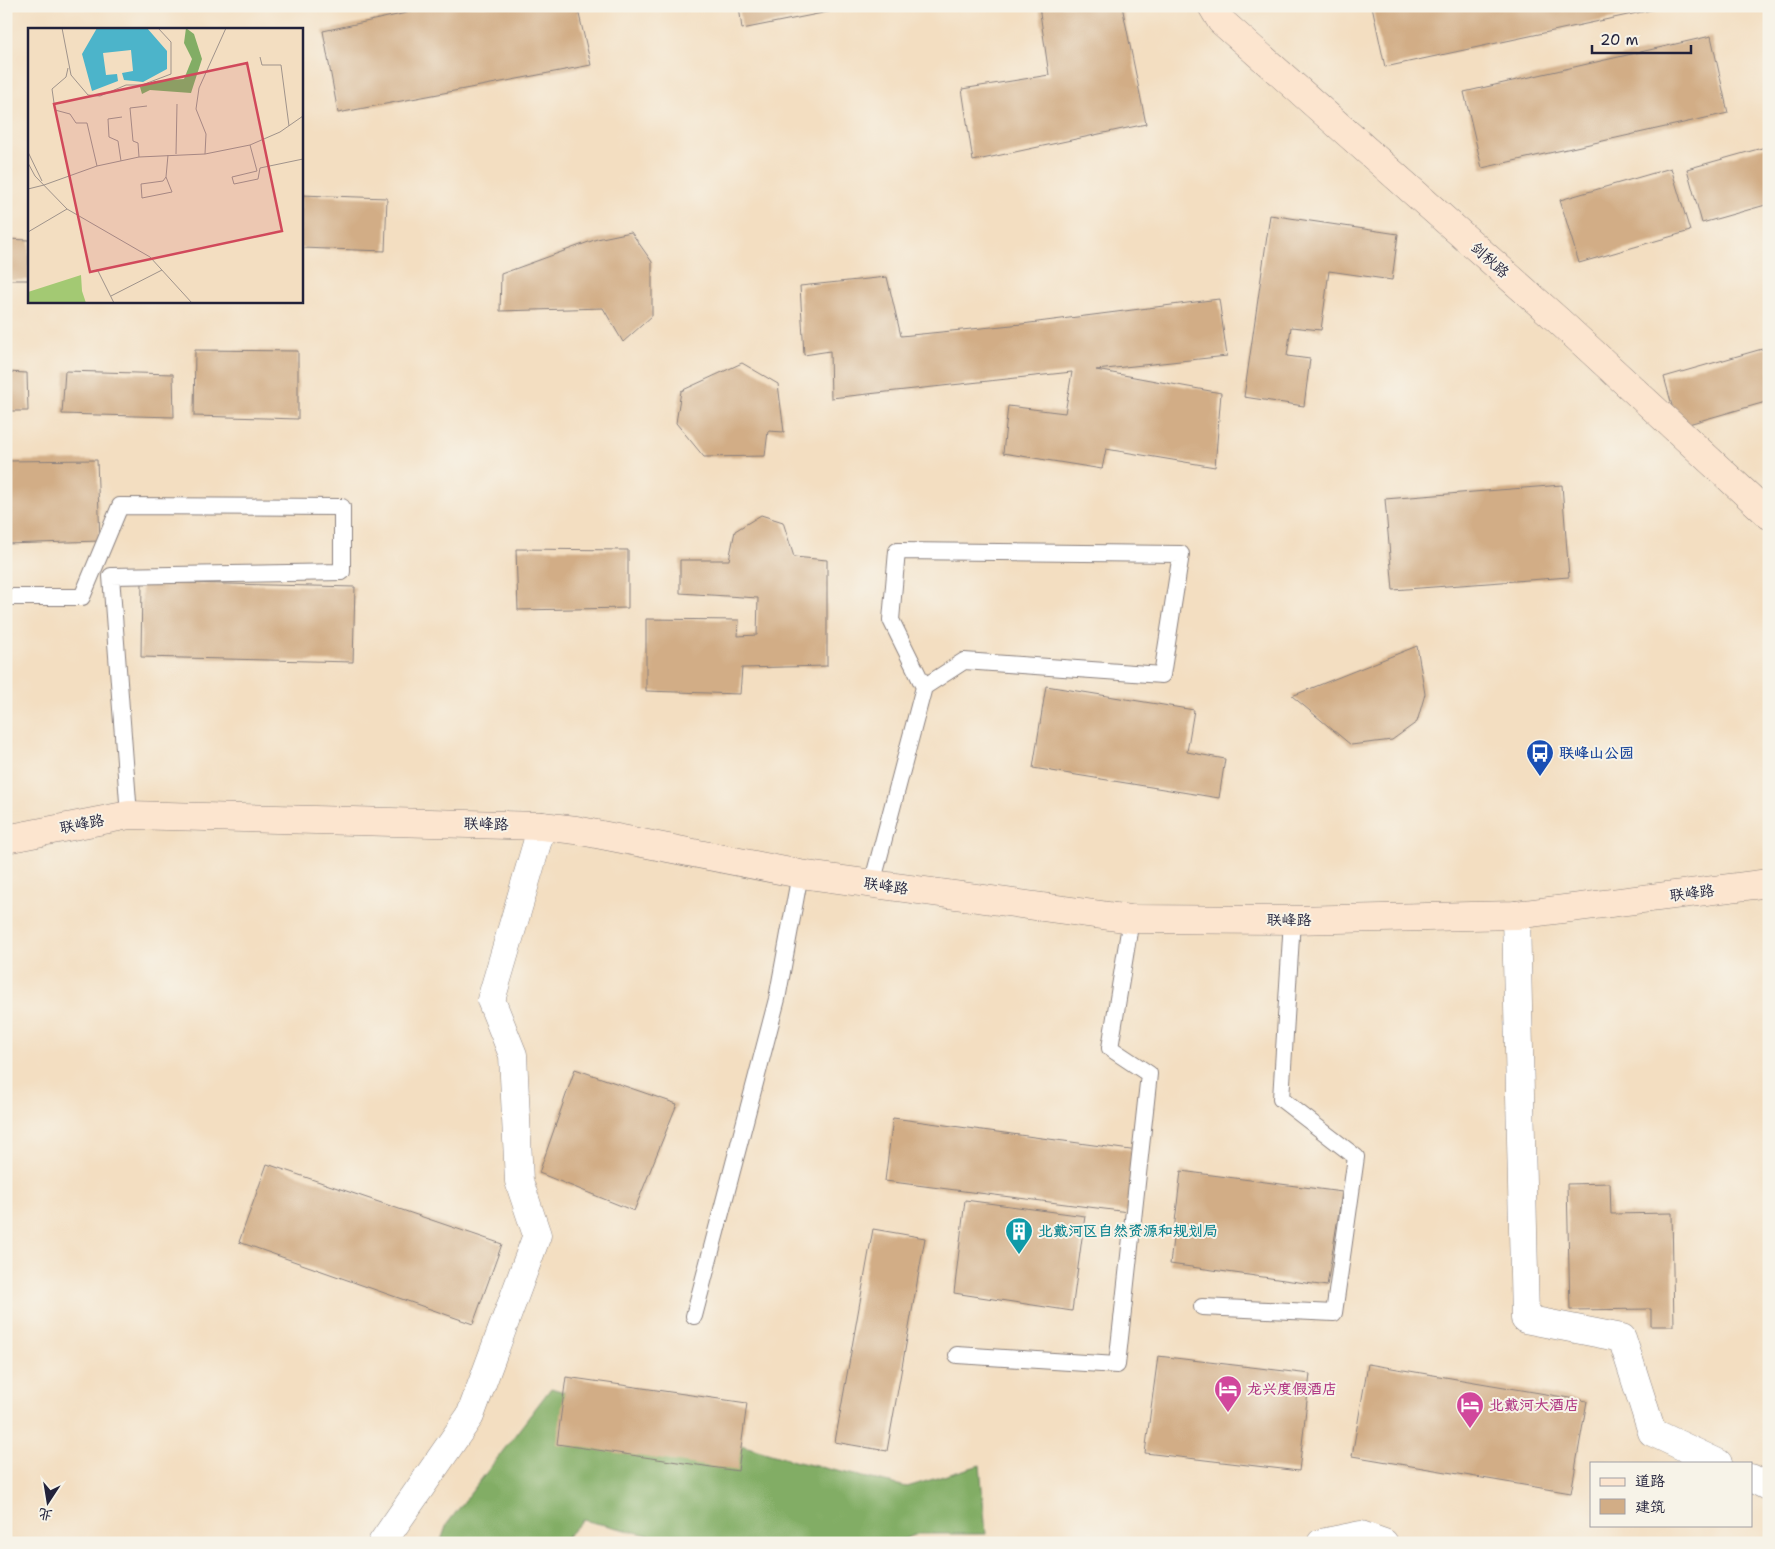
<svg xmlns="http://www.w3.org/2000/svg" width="1775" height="1549" font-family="'Shantell Sans','LXGW WenKai TC',sans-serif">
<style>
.forest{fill:#82ad65;stroke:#526850}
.building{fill:#d2ad86}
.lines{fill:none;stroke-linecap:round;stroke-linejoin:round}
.service-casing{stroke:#8a807e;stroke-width:18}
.minor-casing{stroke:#8a807e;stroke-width:29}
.secondary-casing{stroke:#8a807e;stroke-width:29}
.service{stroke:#fff;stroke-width:16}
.minor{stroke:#fff;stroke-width:28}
.secondary{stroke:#fce5cf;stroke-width:28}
.labels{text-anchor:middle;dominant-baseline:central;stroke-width:4;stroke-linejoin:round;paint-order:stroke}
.street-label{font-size:15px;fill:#22223b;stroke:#f7f3e8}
.transit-label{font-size:15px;font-weight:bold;fill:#164399;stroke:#f7f3e8;text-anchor:start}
.culture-label{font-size:15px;font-weight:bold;fill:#0d838f;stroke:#f7f3e8;text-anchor:start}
.hotel-label{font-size:15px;font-weight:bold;fill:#b23c85;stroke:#f7f3e8;text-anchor:start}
.inset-road{fill:none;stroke:#9f938b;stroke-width:1}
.view{fill:#d1495b;fill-opacity:0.15;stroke:#d1495b;stroke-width:2.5}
.inset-edge{fill:none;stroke:#22223b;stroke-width:2.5}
</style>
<rect width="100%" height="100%" fill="#f7f3e8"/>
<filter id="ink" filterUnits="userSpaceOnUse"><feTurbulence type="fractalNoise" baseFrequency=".02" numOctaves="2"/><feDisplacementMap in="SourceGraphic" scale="10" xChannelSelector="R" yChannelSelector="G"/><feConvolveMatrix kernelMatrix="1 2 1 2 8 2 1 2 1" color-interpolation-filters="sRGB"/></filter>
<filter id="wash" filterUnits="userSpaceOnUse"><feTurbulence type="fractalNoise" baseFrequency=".0096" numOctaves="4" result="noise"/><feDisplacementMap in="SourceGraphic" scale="20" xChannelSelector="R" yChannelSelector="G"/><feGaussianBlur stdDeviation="1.12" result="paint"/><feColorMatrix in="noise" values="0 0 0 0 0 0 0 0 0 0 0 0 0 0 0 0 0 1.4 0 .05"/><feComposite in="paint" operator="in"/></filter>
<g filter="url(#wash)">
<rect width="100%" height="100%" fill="#f3dec1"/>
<path class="forest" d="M551 1388 794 1461 907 1487 980 1465 986 1534H918L893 1543H682L583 1520 561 1543H440L447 1524Z"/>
<g id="blocks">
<path class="building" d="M409 6H577L591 65 338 113 323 31 411 12Z
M739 6H853V7L742 29Z
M1039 6H1122L1146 124 973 161 962 89 1049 75Z
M1372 6H1665V7L1385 67Z
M1711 36 1728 113 1482 168 1464 92Z
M1769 146V204L1702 223 1687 169Z
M1671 168 1690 231 1579 263 1560 200Z
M301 195 387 198 385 251 301 248Z
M1270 215 1398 234 1392 280 1329 271 1321 330 1291 327 1287 356 1310 359 1304 406 1244 397Z
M631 232 652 262V316L623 342 603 308 500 311 501 274 597 239Z
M6 239 29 240V280H6Z
M887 277 901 336 1022 324 1219 299 1227 356 1096 370 1221 393 1215 467 1106 449 1102 469 1003 453 1008 406 1065 413 1072 372 831 398 830 351 804 355 800 286Z
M1769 347V401L1678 427 1664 377Z
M195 350 298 351V419L194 416Z
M742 363 778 384 784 432 768 431 765 456 704 457 676 423 681 391Z
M65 371 173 374 174 417 62 414Z
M6 372 27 373 28 411H6Z
M97 460 100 541 6 544V461Z
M1562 485 1569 577 1393 590 1385 499Z
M761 515 783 522 794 557 827 560V666L742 668 740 694 646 691V619L739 620 738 636 757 635 758 598 680 593V560H729L735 531Z
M516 549 628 550V608L518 610Z
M142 582 355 587 353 662 141 657Z
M1417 646 1425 694 1417 722 1392 740 1351 745 1292 696Z
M1046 686 1194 710 1187 752 1225 759 1219 798 1033 768Z
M575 1069 677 1104 634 1211 539 1173Z
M893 1118 1138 1151 1128 1212 885 1181Z
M267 1164 502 1244 473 1324 239 1242Z
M1181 1171 1342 1192 1327 1286 1170 1264Z
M1610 1183 1611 1214 1672 1213 1674 1326H1651V1309L1570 1310 1567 1184Z
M965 1200 1085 1216 1072 1311 954 1293Z
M873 1229 925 1238 887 1451 835 1442Z
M1158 1356 1310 1374 1299 1471 1145 1453Z
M1368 1364 1587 1401 1571 1493 1352 1456Z
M566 1377 747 1403 738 1471 557 1444Z"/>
</g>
</g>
<g filter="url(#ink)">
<use href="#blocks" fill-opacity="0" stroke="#8a807e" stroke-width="1"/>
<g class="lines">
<g class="service-casing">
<path id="service" d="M6 597H82L120 506 342 507V572L111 576 129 815
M872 884 924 687 891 620 897 551 1181 554 1162 675 964 661 924 687
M1202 1307 1334 1313 1356 1157 1281 1099 1292 920
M694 1316 777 999 800 874
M957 1355 1117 1365 1149 1074 1110 1048 1131 919"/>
</g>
<g class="minor-casing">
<path id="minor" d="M1516 915 1525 1319 1622 1338 1652 1432 1718 1463
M1751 1478 1769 1487
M382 1543 470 1416 537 1235 519 1181 513 1055 491 1000 542 826
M1321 1543 1361 1535 1384 1543"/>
</g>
<g class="secondary-casing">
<path id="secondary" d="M1212 6 1221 21 1559 321 1769 515
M6 839 129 815 542 826 576 830 800 874 1131 919 1292 920 1516 915 1769 883"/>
</g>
<use href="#service" class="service"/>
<use href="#minor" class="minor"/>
<use href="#secondary" class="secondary"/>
</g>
</g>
<defs>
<g id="bus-pin" transform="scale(1.4375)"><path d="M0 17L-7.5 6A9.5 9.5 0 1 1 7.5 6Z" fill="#1a4fb4" stroke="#f7f3e8"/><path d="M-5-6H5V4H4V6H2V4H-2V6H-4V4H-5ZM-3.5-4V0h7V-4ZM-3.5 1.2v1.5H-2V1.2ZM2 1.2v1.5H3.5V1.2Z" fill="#fff"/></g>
<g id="building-pin" transform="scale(1.4375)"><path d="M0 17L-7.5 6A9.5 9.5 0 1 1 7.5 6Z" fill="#0f9aa8" stroke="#f7f3e8"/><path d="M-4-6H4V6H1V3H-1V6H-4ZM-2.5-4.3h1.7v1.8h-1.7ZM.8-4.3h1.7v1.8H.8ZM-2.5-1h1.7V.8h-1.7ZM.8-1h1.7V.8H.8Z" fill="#fff"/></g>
<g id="hotel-pin" transform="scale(1.4375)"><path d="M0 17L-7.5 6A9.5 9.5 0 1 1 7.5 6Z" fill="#d1479c" stroke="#f7f3e8"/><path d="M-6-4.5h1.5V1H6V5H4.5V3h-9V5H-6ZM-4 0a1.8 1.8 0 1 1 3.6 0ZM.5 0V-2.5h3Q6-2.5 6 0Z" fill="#fff"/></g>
</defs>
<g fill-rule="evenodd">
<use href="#bus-pin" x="1540" y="753"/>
<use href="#building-pin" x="1019" y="1231"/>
<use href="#hotel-pin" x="1228" y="1389"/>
<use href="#hotel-pin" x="1470" y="1405"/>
</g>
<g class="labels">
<g class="street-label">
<text transform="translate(1490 260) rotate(42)">剑秋路</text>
<text transform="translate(82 824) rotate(-11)">联峰路</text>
<text transform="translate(486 824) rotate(1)">联峰路</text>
<text transform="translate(886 886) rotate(8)">联峰路</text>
<text transform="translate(1692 893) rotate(-7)">联峰路</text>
<text x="1289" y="920">联峰路</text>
</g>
<g class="transit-label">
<text x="1559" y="753">联峰山公园</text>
</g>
<g class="culture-label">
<text x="1038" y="1231">北戴河区自然资源和规划局</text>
</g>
<g class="hotel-label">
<text x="1247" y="1389">龙兴度假酒店</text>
<text x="1489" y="1405">北戴河大酒店</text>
</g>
</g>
<g transform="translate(28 28)">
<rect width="275" height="275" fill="#f3dec1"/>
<path d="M53 247 54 263 58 275H0V264Z" fill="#a3c973"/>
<path d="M158 0 166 6 174 31 163 65 122 62 114 66 112 59 127 53 156 51 164 31 156 15Z" fill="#82ad65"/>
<path d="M69 0H119L139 23V41L115 54 96 52 94 45 105 43 103 22 75 25 78 47 89 46 90 53 64 63 54 26Z" fill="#4cb4ca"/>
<path class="inset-road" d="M34 0 43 47 60 67 72 68 98 57H114L143 46V14L130 0M232 29 234 37H253L261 98M40 40 38 49 24 61 27 82 42 86 48 95H59L69 138M222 117 229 143 204 149 206 156 230 151 232 140 275 131M0 124 14 153M148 126 149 76M177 126 178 106 168 81 171 60 198 0M111 129 110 115 105 113 102 80 119 78M93 133 90 113 81 109 80 91 94 89M0 135 7 148 39 181 122 229 164 275M138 149 135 153 113 156 114 170 144 164 138 149 140 127M16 157 69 138 111 129 177 126 222 117 252 104 275 88M0 161 16 157M0 204 39 181M69 241 86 275M83 268 134 242"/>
<path class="view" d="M219 35 254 203 62 244 26 76Z"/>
<rect width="275" height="275" class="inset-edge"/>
</g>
<rect width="1775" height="1549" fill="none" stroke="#f7f3e8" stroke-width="25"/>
<rect x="1590" y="1462" width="162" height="65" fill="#f7f3e8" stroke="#a29fa3"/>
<rect x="1600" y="1478" width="25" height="8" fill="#fce5cf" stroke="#a29fa3"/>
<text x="1635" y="1486" font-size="15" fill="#22223b">道路</text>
<rect x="1600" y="1499" width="25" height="15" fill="#d2ad86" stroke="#a29fa3"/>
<text x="1635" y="1512" font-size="15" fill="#22223b">建筑</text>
<g transform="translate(48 1502) rotate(192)" stroke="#f7f3e8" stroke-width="4" paint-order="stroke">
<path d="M0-4L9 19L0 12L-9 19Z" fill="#22223b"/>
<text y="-8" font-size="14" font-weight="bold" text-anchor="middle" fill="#22223b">北</text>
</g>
<path d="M1592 45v8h99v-8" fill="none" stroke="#22223b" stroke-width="2.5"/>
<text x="1600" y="45" font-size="15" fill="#22223b" stroke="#f7f3e8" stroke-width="4" paint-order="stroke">20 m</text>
</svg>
